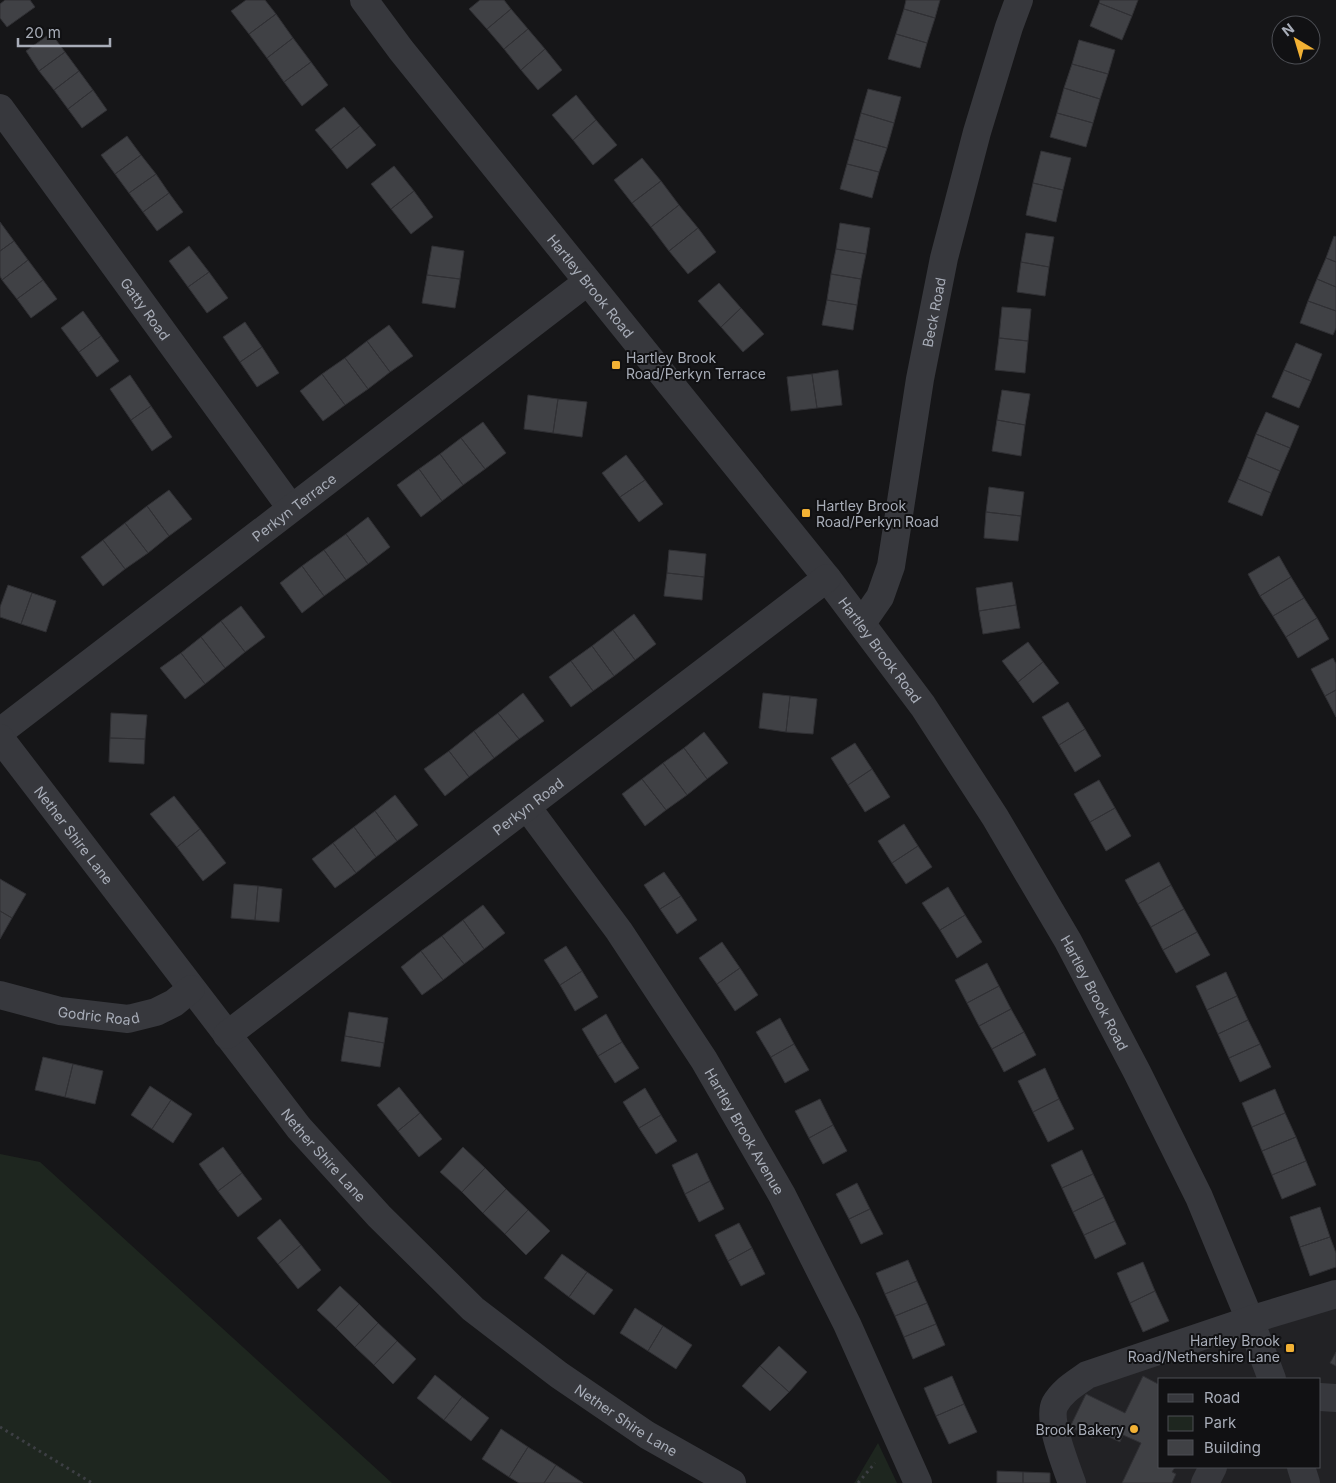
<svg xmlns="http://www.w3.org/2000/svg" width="1336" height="1483" font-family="Inter,sans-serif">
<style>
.built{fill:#222225;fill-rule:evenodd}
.green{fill:#1e261f}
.building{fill:#404145;stroke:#303034}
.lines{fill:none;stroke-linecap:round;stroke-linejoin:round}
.path{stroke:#3d3f44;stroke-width:3;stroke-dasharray:2.5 4;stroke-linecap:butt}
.minor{stroke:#37383d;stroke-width:28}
.poi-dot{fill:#f2b134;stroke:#111113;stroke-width:2}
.labels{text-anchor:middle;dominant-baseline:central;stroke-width:4;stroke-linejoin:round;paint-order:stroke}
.street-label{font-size:14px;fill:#a8adb8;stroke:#111113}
.poi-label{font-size:14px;fill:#a8adb8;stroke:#111113;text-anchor:start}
</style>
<rect width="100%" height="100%" fill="#161618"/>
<path class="built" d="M1336 1294V1483H1072L1054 1405 1066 1390ZM1160 1379H1320V1467H1160Z"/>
<path class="green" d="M0 1154 40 1162 392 1483H0Z
M878 1443 897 1483H854L855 1482Z"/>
<path class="building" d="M5 0H30L35 7 7 27 0 18V4Z
M246 0H265L276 14 249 34 231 11Z
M480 0H504L511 9 487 29 469 9Z
M906 0H940L935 18 904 9Z
M1100 0H1138L1132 16 1099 3Z
M1099 3 1132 16 1122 40 1090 26Z
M511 9 528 29 504 49 487 29Z
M904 9 935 18 927 43 896 34Z
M276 14 293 38 267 58 249 34Z
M528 29 545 49 521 70 504 49Z
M51 33 65 52 39 71 26 51Z
M896 34 927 43 920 68 888 59Z
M293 38 311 62 284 82 267 58Z
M1079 40 1115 50 1108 74 1072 64Z
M545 49 562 70 538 90 521 70Z
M65 52 79 71 54 90 39 71Z
M311 62 328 85 302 106 284 82Z
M1072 64 1108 74 1100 99 1064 88Z
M79 71 93 90 68 109 54 90Z
M1064 88 1100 99 1093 123 1057 113Z
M868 89 901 97 894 123 861 113Z
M93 90 107 110 82 128 68 109Z
M576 95 596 120 573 140 552 115Z
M344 107 360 126 331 149 315 130Z
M861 113 894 123 887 148 854 139Z
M1057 113 1093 123 1086 147 1050 137Z
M596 120 617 145 593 165 573 140Z
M360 126 376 145 347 169 331 149Z
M127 136 141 155 115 174 101 155Z
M854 139 887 148 879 172 847 164Z
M1041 151 1071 158 1063 190 1033 183Z
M141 155 156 174 129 193 115 174Z
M642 158 661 181 632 203 614 180Z
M847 164 879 172 872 198 840 189Z
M394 166 414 191 391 209 371 184Z
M156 174 169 193 143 212 129 193Z
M661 181 679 205 651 227 632 203Z
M1033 183 1063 190 1056 222 1026 215Z
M414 191 433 217 411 234 391 209Z
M169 193 183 212 157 231 143 212Z
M679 205 698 228 669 251 651 227Z
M0 222 14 241 0 251Z
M840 223 870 228 866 254 836 249Z
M698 228 716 252 688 274 669 251Z
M1026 233 1054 237 1049 267 1021 262Z
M1334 236 1336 237V262L1326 258Z
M14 241 28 260 2 280 0 276V251Z
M189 246 209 272 188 287 169 261Z
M432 246 464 251 460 279 427 275Z
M836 249 866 254 861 279 831 274Z
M1326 258 1336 262V287L1317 279Z
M28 260 43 280 17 299 2 280Z
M1021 262 1049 267 1045 296 1017 292Z
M209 272 228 298 207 313 188 287Z
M831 274 861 279 857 305 827 300Z
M427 275 460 279 455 308 422 303Z
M1317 279 1336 287V311L1308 301Z
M43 280 57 299 31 318 17 299Z
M719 283 741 308 721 327 698 301Z
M827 300 857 305 853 330 822 325Z
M1308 301 1336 311V328L1333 335 1300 323Z
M1002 307 1031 309 1028 341 999 338Z
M741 308 764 334 743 352 721 327Z
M83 311 101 336 79 352 61 328Z
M245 322 262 347 240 362 223 337Z
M389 325 413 356 390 372 367 341Z
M101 336 119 361 97 377 79 352Z
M999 338 1028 341 1025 373 995 370Z
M367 341 390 372 368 389 345 358Z
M1296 343 1322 354 1311 381 1284 370Z
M262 347 279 373 257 387 240 362Z
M345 358 368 389 345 405 322 374Z
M838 370 842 405 817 408 812 374Z
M1284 370 1311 381 1299 408 1272 397Z
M322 374 345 405 323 421 300 391Z
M812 374 817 408 791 411 787 377Z
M130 375 151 406 131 420 110 389Z
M1002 390 1030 394 1025 425 997 420Z
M528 395 558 399 553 433 524 429Z
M558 399 587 402 582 437 553 433Z
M151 406 172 437 152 451 131 420Z
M1266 412 1299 426 1290 448 1256 434Z
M997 420 1025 425 1021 456 992 451Z
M483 422 506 453 485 469 461 438Z
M1256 434 1290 448 1280 471 1247 457Z
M461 438 485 469 463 485 440 454Z
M440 454 463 485 442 501 419 469Z
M626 455 645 480 620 497 602 473Z
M1247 457 1280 471 1271 493 1238 479Z
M419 469 442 501 421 517 397 485Z
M1238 479 1271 493 1262 516 1228 502Z
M645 480 663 504 639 522 620 497Z
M989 487 1024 492 1021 516 986 512Z
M169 490 192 519 169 536 147 506Z
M147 506 169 536 148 553 125 523Z
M986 512 1021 516 1018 541 984 538Z
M368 517 390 547 368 564 346 534Z
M125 523 148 553 125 569 103 540Z
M346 534 368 564 346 580 324 550Z
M103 540 125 569 103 586 81 557Z
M324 550 346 580 324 596 302 566Z
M669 550 706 554 704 577 667 573Z
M1279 556 1291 577 1260 596 1248 574Z
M302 566 324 596 302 613 280 583Z
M667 573 704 577 702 600 664 596Z
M1291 577 1304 598 1273 616 1260 596Z
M1012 582 1016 605 979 611 976 588Z
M8 585 32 593 21 624 0 617V607Z
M32 593 56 601 46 632 21 624Z
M1304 598 1317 618 1286 637 1273 616Z
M1016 605 1020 628 983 634 979 611Z
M241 606 265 637 245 652 221 621Z
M634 614 656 644 635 660 613 630Z
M1317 618 1329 639 1298 658 1286 637Z
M221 621 245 652 225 668 201 637Z
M613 630 635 660 614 676 592 646Z
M201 637 225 668 205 684 181 653Z
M1028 642 1043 662 1018 682 1002 661Z
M592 646 614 676 593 691 571 661Z
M181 653 205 684 185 699 160 668Z
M1333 658 1336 664V690L1325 696 1311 669Z
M571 661 593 691 571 707 549 677Z
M1043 662 1059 683 1033 703 1018 682Z
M1336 690V717L1325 696Z
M523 693 544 721 519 739 498 713Z
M763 693 790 696 786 732 759 728Z
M790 696 817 699 813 734 786 732Z
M1068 702 1085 729 1059 745 1042 717Z
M111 713 147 715 145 739 110 738Z
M498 713 519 739 494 758 474 731Z
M1085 729 1101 756 1075 772 1059 745Z
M474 731 494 758 469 777 449 751Z
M704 732 728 763 707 779 684 748Z
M110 738 145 739 144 764 109 762Z
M855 743 872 769 848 785 831 758Z
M684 748 707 779 687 795 663 763Z
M449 751 469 777 445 796 424 769Z
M663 763 687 795 666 810 642 779Z
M872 769 890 797 865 812 848 785Z
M642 779 666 810 645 826 622 794Z
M1099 780 1115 808 1090 822 1074 794Z
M395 795 418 825 397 841 375 811Z
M174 796 200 829 177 847 150 814Z
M1115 808 1131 836 1106 851 1090 822Z
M375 811 397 841 376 857 354 827Z
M904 824 918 846 892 863 878 841Z
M354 827 376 857 356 873 333 843Z
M200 829 226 863 203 881 177 847Z
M333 843 356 873 335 888 312 859Z
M918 846 932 867 906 884 892 863Z
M1159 862 1171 885 1138 904 1125 880Z
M664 872 681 896 660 909 644 885Z
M0 879 26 894 12 918 0 911Z
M234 884 258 886 255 920 231 918Z
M1171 885 1184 909 1151 927 1138 904Z
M258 886 282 889 279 922 255 920Z
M948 887 965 915 940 930 922 903Z
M681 896 697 920 677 934 660 909Z
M483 905 505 933 484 949 463 920Z
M1184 909 1197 932 1163 950 1151 927Z
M0 911 12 918 0 939Z
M965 915 982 942 957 958 940 930Z
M463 920 484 949 464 964 442 936Z
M1197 932 1210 955 1176 973 1163 950Z
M442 936 464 964 443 980 421 951Z
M722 942 740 968 717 984 699 958Z
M566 946 582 971 560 985 544 960Z
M421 951 443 980 422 995 401 967Z
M987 963 999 986 967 1003 955 980Z
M740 968 758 995 735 1011 717 984Z
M582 971 598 997 575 1011 560 985Z
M1226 972 1237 996 1207 1010 1196 986Z
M999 986 1011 1009 979 1026 967 1003Z
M1237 996 1248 1020 1218 1034 1207 1010Z
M1011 1009 1024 1032 992 1049 979 1026Z
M349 1012 388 1018 384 1043 345 1036Z
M606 1014 622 1042 598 1056 582 1029Z
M780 1018 794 1044 771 1057 756 1032Z
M1248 1020 1260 1044 1229 1058 1218 1034Z
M1024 1032 1036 1055 1004 1072 992 1049Z
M345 1036 384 1043 380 1067 341 1061Z
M622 1042 639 1068 615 1083 598 1056Z
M794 1044 809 1070 785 1083 771 1057Z
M1260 1044 1271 1067 1240 1082 1229 1058Z
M43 1057 73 1064 65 1097 35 1090Z
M73 1064 103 1071 95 1104 65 1097Z
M1045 1068 1059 1099 1033 1112 1018 1081Z
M150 1086 171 1100 152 1129 131 1115Z
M399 1087 420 1113 398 1131 377 1105Z
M645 1088 661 1115 639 1128 623 1102Z
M1275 1089 1285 1113 1252 1127 1242 1103Z
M820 1099 833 1125 809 1138 795 1111Z
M1059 1099 1074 1129 1048 1142 1033 1112Z
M171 1100 192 1114 173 1143 152 1129Z
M420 1113 442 1139 419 1157 398 1131Z
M1285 1113 1296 1137 1262 1151 1252 1127Z
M661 1115 677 1141 656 1154 639 1128Z
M833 1125 847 1151 823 1164 809 1138Z
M1296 1137 1306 1161 1272 1175 1262 1151Z
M223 1147 242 1173 218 1191 199 1164Z
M463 1147 485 1168 462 1192 440 1172Z
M1082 1150 1093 1174 1062 1188 1051 1165Z
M697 1153 710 1181 685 1194 672 1165Z
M1306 1161 1316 1185 1282 1199 1272 1175Z
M485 1168 506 1189 483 1213 462 1192Z
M242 1173 262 1199 238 1217 218 1191Z
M1093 1174 1104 1197 1073 1212 1062 1188Z
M710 1181 724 1209 699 1222 685 1194Z
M857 1183 870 1209 849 1219 836 1194Z
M506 1189 528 1210 505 1234 483 1213Z
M1104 1197 1115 1221 1084 1235 1073 1212Z
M1320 1207 1330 1237 1300 1247 1290 1217Z
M870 1209 883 1234 861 1244 849 1219Z
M528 1210 550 1231 526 1255 505 1234Z
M280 1219 301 1245 278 1264 257 1238Z
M1115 1221 1126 1244 1095 1259 1084 1235Z
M739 1223 752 1248 728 1261 715 1235Z
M1330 1237 1336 1253V1267L1310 1276 1300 1247Z
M301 1245 321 1270 298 1289 278 1264Z
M752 1248 765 1274 741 1286 728 1261Z
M562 1254 587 1272 569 1297 544 1278Z
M908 1260 917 1281 885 1294 876 1273Z
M1143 1262 1155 1291 1130 1303 1117 1273Z
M587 1272 613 1290 594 1315 569 1297Z
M917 1281 927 1303 895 1316 885 1294Z
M340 1286 359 1304 336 1328 317 1310Z
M1155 1291 1169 1321 1143 1332 1130 1303Z
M927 1303 936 1324 904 1337 895 1316Z
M359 1304 378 1323 355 1347 336 1328Z
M635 1308 663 1326 648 1351 620 1333Z
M378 1323 397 1341 374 1365 355 1347Z
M936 1324 945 1345 913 1359 904 1337Z
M663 1326 692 1345 676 1369 648 1351Z
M397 1341 416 1359 393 1384 374 1365Z
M779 1346 807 1372 789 1392 760 1366Z
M1336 1352V1366L1330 1363Z
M760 1366 789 1392 770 1411 742 1386Z
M435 1375 462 1397 444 1420 417 1398Z
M952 1376 964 1404 936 1416 924 1388Z
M1143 1376 1160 1385V1467H1175L1172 1472 1176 1474 1172 1483H1122L1141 1443 1123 1435 1120 1442 1096 1431 1093 1438 1070 1427 1086 1394 1125 1413Z
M462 1397 489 1418 471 1441 444 1420Z
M964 1404 977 1432 949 1444 936 1416Z
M501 1429 528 1447 509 1477 482 1459Z
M528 1447 556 1465 544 1483H519L509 1477Z
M556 1465 583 1483H544Z
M997 1471 1023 1472V1483H997Z
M1023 1472 1050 1473V1483H1023Z"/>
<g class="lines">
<path class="path" d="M0 1427 92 1483
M858 1483 875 1463"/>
<g class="minor">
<path id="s1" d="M364 0 401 50 827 578 923 706 995 817 1068 941 1137 1072 1199 1197 1250 1320 1272 1379"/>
<path id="s2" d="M0 108 291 508"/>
<path id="s3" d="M862 623 880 597 891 566 920 379 944 258 977 132 1009 27 1019 0"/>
<path id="s4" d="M0 732 587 282"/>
<path id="s5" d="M0 738 299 1128 379 1216 473 1309 559 1375 647 1435 732 1483"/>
<path id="s6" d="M527 807 619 931 704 1060 782 1195 847 1324 918 1483"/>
<path id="s7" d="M0 995 60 1011 128 1019 156 1012 174 1003 191 989"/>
<path id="s8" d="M227 1035 827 578"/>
<path d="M1320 1397 1336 1398"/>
<path d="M1301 1467 1306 1483"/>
<path d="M1072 1483C1066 1466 1047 1419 1055 1404 1063 1390 1075 1384 1087 1375L1250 1320 1336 1294"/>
<path d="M1205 1483 1213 1467"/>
</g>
</g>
<g class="poi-dot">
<rect x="611" y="360" width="10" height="10" rx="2.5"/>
<rect x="801" y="508" width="10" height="10" rx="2.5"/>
<rect x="1285" y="1343" width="10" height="10" rx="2.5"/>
<circle cx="1134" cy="1429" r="5"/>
</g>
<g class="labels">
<g class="street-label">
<text stroke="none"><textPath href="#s1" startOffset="365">Hartley Brook Road</textPath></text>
<text stroke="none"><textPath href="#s2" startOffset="248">Gatty Road</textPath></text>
<text stroke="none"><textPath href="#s3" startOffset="322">Beck Road</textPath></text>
<text stroke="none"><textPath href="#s4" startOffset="370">Perkyn Terrace</textPath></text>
<text stroke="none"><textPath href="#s1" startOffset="830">Hartley Brook Road</textPath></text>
<text stroke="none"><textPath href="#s8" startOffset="378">Perkyn Road</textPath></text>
<text stroke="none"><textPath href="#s5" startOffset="122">Nether Shire Lane</textPath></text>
<text stroke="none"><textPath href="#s1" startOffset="1235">Hartley Brook Road</textPath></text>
<text stroke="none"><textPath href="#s7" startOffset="101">Godric Road</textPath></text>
<text stroke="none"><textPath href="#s6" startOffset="391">Hartley Brook Avenue</textPath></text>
<text stroke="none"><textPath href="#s5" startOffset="528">Nether Shire Lane</textPath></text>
<text stroke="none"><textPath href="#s5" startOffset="932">Nether Shire Lane</textPath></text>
</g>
<g class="poi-label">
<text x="626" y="357">Hartley Brook<tspan x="626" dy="16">Road/Perkyn Terrace</tspan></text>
<text x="816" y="505">Hartley Brook<tspan x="816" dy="16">Road/Perkyn Road</tspan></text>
<text x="1280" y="1340" text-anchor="end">Hartley Brook<tspan x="1280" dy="16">Road/Nethershire Lane</tspan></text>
<text x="1124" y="1429" text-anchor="end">Brook Bakery</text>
</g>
</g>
<rect x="1158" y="1378" width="162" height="90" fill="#111113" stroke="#4d4f55"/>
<rect x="1168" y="1394" width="25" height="8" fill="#37383d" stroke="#4d4f55"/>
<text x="1204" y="1403" font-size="15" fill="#a8adb8">Road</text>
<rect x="1168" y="1416" width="25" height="15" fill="#1e261f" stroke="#4d4f55"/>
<text x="1204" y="1428" font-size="15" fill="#a8adb8">Park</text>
<rect x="1168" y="1440" width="25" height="15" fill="#404145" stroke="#4d4f55"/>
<text x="1204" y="1453" font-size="15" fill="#a8adb8">Building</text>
<g transform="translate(1296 40) rotate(322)"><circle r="24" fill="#111113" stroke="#4d4f55"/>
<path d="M0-4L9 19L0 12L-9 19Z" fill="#f2b134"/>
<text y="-8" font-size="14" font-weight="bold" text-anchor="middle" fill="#a8adb8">N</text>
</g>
<path d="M18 38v8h92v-8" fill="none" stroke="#a8adb8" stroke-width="2.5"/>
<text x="25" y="38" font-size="15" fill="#a8adb8" stroke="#111113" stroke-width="4" paint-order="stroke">20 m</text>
</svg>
